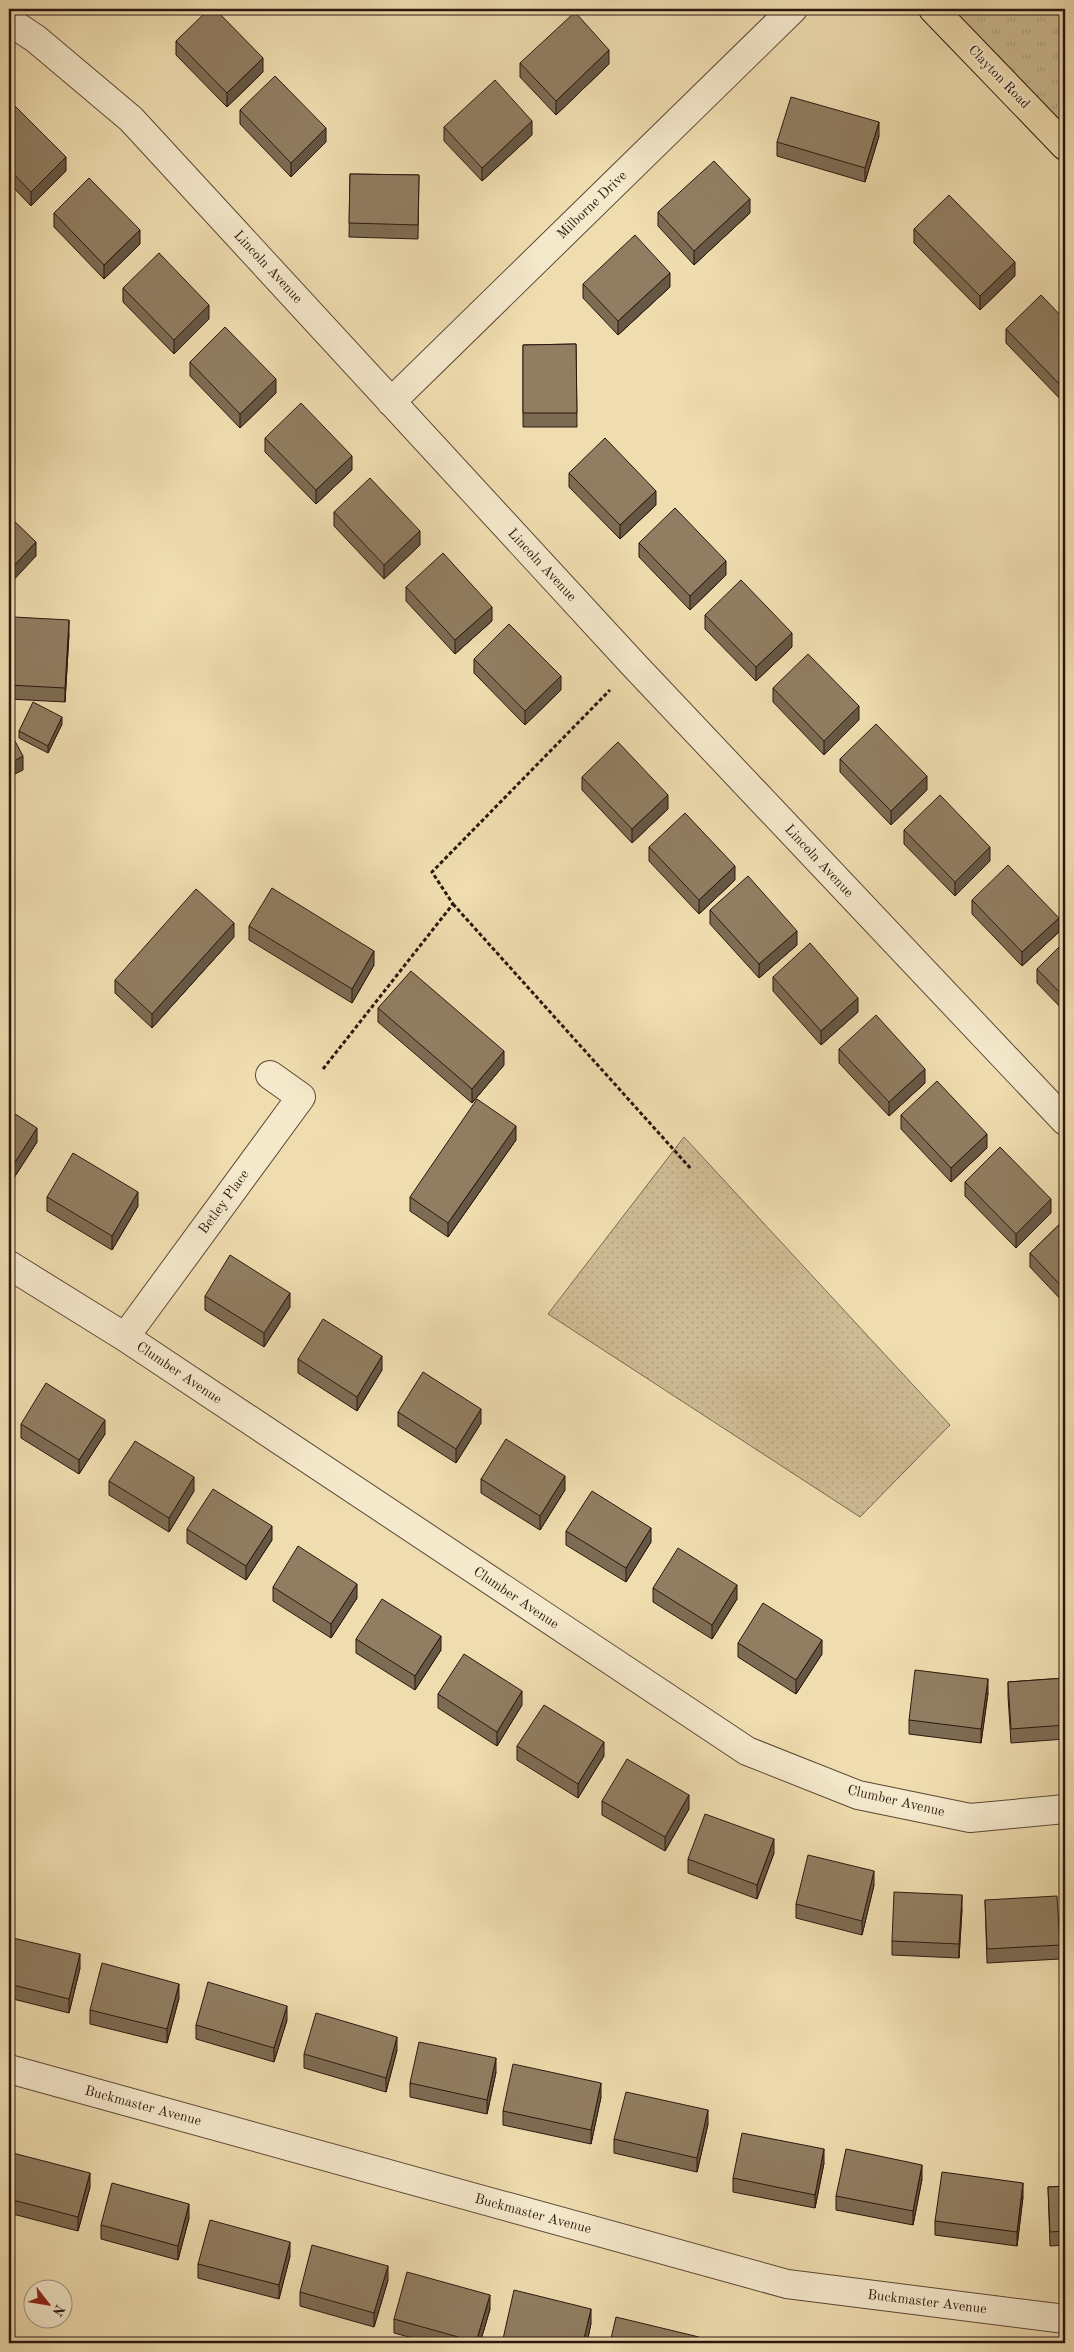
<svg xmlns="http://www.w3.org/2000/svg" width="1074" height="2352" font-family="'Old Standard TT',serif">
<style>
.grass{fill:url(#grass-tufts);stroke:#7c6951}
.park{fill:url(#park-dots);stroke:#7c6951}
.lines{fill:none;stroke-linecap:round;stroke-linejoin:round}
.minor-casing{stroke:#5c4836;stroke-width:30}
.primary-casing{stroke:#2b170e;stroke-width:30}
.path{stroke:#2b170e;stroke-width:3;stroke-dasharray:4 2.5;stroke-linecap:butt}
.minor{stroke:#f5e9cc;stroke-width:28}
.primary{stroke:#efddb0;stroke-width:28}
.wall{fill:#7d6c54;stroke:#2b170e}
.shaded-wall{fill:#665845;stroke:#2b170e}
.building{fill:#917e62;stroke:#2b170e}
.labels{text-anchor:middle;dominant-baseline:central;stroke-width:4.5;stroke-linejoin:round;paint-order:stroke}
.street-label{font-size:14px;fill:#2b170e;stroke:#f5e9cc}
</style>
<defs>
<pattern id="grass-tufts" width="24" height="20" patternUnits="userSpaceOnUse" patternTransform="scale(1.25)"><rect width="24" height="20" fill="#cebb94"/><path d="M3 7l-1-3M5 7V3M7 7l1-3M15 17l-1-3M17 17v-4M19 17l1-3" fill="none" stroke="#b1a07e"/></pattern>
<pattern id="park-dots" width="8" height="8" patternUnits="userSpaceOnUse" patternTransform="scale(1.25)"><rect width="8" height="8" fill="#cebb94"/><path d="M2 2h.1M6 6h.1" fill="none" stroke="#b1a07e" stroke-width="1.8" stroke-linecap="round"/></pattern>
</defs>
<rect width="100%" height="100%" fill="#efddb0"/>
<filter id="stains"><feTurbulence type="fractalNoise" baseFrequency=".004" numOctaves="4"/><feColorMatrix values="0 0 0 0 .2 0 0 0 0 .09 0 0 0 0 .02 0 0 0 .5 -.17"/></filter>
<radialGradient id="worn" r=".72"><stop offset=".6" stop-color="#630" stop-opacity="0"/><stop offset="1" stop-color="#630" stop-opacity=".3"/></radialGradient>
<path class="grass" d="M935 9H1065V145Z"/>
<path class="park" d="M684 1137 950 1425 860 1517 548 1314Z"/>
<g class="lines">
<g class="minor-casing">
<path id="minor" d="M9 21 36 39 131 119 634 665 1065 1121
M391 402 793 9
M9 1265 125 1337 747 1751 858 1795 970 1818 1065 1809
M125 1337 301 1097 270 1075
M9 2069 787 2284 1065 2319"/>
</g>
<g class="primary-casing">
<path id="primary" d="M933 9 1065 146"/>
</g>
<path class="path" d="M453 904 692 1170
M323 1069 453 904 432 872 610 690"/>
<use href="#minor" class="minor"/>
<use href="#primary" class="primary"/>
</g>
<path class="wall" d="M137 9H149L144 15Z
M176 41 263 72 227 107 176 55Z
M520 63 609 64 556 115 520 77Z
M9 110 66 171 31 206 9 183Z
M240 110 326 142 291 177 240 124Z
M444 127 532 135 482 181 444 141Z
M879 136 865 182 777 156V142Z
M350 174 419 175 418 239 349 237Z
M658 212 750 213 694 265 658 226Z
M54 213 140 244 104 279 54 227Z
M914 229 1015 276 980 310 914 243Z
M583 284 670 287 618 335 583 298Z
M123 288 209 319 174 354 123 302Z
M1065 320V404L1006 343V329Z
M576 344 577 427H523V345Z
M190 362 276 393 240 428 190 376Z
M265 438 352 470 316 504 265 452Z
M569 473 656 505 620 539 569 487Z
M334 512 420 545 384 579 334 526Z
M639 543 726 575 690 610 639 557Z
M406 587 492 621 455 654 406 601Z
M705 615 792 647 756 681 705 629Z
M69 634 65 702 9 699V685Z
M474 659 561 690 525 725 474 673Z
M773 688 859 720 824 755 773 702Z
M62 724 48 753 19 738V731Z
M840 759 927 790 891 825 840 772Z
M582 777 668 809 632 843 582 790Z
M904 830 990 861 955 896 904 844Z
M649 847 735 880 699 914 649 861Z
M972 900 1059 932 1022 966 972 914Z
M710 910 797 945 759 978 710 924Z
M249 926 374 965 352 1003 249 940Z
M234 937 152 1028 115 993V980Z
M1065 941V1012L1037 983V969Z
M773 977 858 1012 821 1045 773 991Z
M378 1008 504 1065 472 1103 378 1022Z
M839 1049 925 1083 889 1116 839 1063Z
M9 1110 37 1142 10 1184H9Z
M901 1115 987 1148 951 1182 901 1129Z
M516 1140 448 1237 410 1211V1197Z
M965 1182 1051 1213 1016 1248 965 1196Z
M47 1197 138 1206 112 1250 47 1211Z
M1065 1219V1304L1030 1267V1253Z
M205 1296 290 1307 264 1347 205 1310Z
M298 1359 382 1370 357 1411 298 1373Z
M398 1412 481 1423 456 1463 398 1426Z
M21 1424 105 1434 79 1474 21 1438Z
M481 1479 565 1490 540 1530 481 1493Z
M109 1481 194 1491 169 1532 109 1495Z
M187 1529 272 1540 246 1580 187 1543Z
M566 1531 651 1542 626 1582 566 1545Z
M273 1587 357 1598 331 1638 273 1601Z
M653 1588 737 1599 712 1639 653 1602Z
M356 1639 441 1650 415 1690 356 1653Z
M738 1643 822 1654 796 1694 738 1657Z
M1065 1678V1739L1011 1743 1008 1696V1682Z
M988 1693 981 1743 909 1734V1720Z
M438 1694 522 1705 497 1746 438 1708Z
M517 1746 604 1756 578 1798 517 1760Z
M602 1801 689 1809 665 1851 602 1815Z
M774 1853 757 1899 688 1873V1859Z
M874 1885 862 1935 796 1918V1904Z
M985 1900 1060 1945V1959L987 1963Z
M962 1909 959 1958 892 1955V1941Z
M9 1937 80 1968 69 2013 9 1998Z
M179 1998 167 2043 90 2024V2010Z
M287 2020 274 2062 196 2039V2025Z
M397 2050 386 2092 304 2068V2054Z
M496 2072 487 2114 410 2097V2083Z
M601 2097 591 2144 503 2125V2111Z
M708 2124 697 2172 614 2153V2139Z
M9 2152 90 2187 78 2231 9 2213Z
M824 2163 815 2208 733 2192V2178Z
M922 2179 913 2225 836 2210V2196Z
M1065 2186V2245L1050 2246 1048 2187Z
M1023 2197 1017 2246 935 2235V2221Z
M189 2218 178 2260 101 2239V2225Z
M290 2256 279 2299 198 2278V2264Z
M388 2280 374 2327 300 2306V2292Z
M490 2309 480 2343H431L394 2333V2319Z
M591 2323 587 2343H503V2339Z"/>
<path class="shaded-wall" d="M144 9H149L144 15Z
M609 50V64L556 115V101Z
M263 58V72L227 107V93Z
M532 121V135L482 181V168Z
M879 122V136L865 182V168Z
M326 128V142L291 177V163Z
M66 157V171L31 206V192Z
M750 199V213L694 265V251Z
M140 230V244L104 279V265Z
M1015 262V276L980 310V296Z
M670 273V287L618 335V321Z
M209 305V319L174 354V340Z
M276 379V393L240 428V414Z
M352 456V470L316 504V490Z
M656 491V505L620 539V525Z
M420 531V545L384 579V565Z
M36 542V556L9 585V571Z
M726 561V575L690 610V596Z
M492 607V621L455 654V640Z
M69 620V634L65 702V688Z
M792 633V647L756 681V667Z
M561 676V690L525 725V711Z
M859 706V720L824 755V741Z
M62 717V724L48 753V746Z
M23 756V770L9 777V764Z
M927 776V790L891 825V811Z
M668 795V809L632 843V829Z
M990 847V861L955 896V882Z
M735 866V880L699 914V900Z
M1059 918V932L1022 966V952Z
M234 923V937L152 1028V1014Z
M797 931V945L759 978V964Z
M374 951V965L352 1003V989Z
M858 998V1012L821 1045V1031Z
M504 1051V1065L472 1103V1089Z
M925 1069V1083L889 1116V1102Z
M516 1126V1140L448 1237V1223Z
M37 1128V1142L10 1184V1170Z
M987 1134V1148L951 1182V1168Z
M138 1192V1206L112 1250V1236Z
M1051 1199V1213L1016 1248V1234Z
M290 1293V1307L264 1347V1333Z
M382 1356V1370L357 1411V1397Z
M481 1409V1423L456 1463V1449Z
M105 1420V1434L79 1474V1460Z
M565 1476V1490L540 1530V1516Z
M194 1477V1491L169 1532V1518Z
M272 1526V1540L246 1580V1566Z
M651 1528V1542L626 1582V1568Z
M357 1584V1598L331 1638V1624Z
M737 1585V1599L712 1639V1625Z
M441 1636V1650L415 1690V1676Z
M822 1640V1654L796 1694V1680Z
M988 1679V1693L981 1743V1729Z
M522 1691V1705L497 1746V1732Z
M604 1742V1756L578 1798V1784Z
M689 1795V1809L665 1851V1837Z
M774 1839V1853L757 1899V1885Z
M874 1871V1885L862 1935V1921Z
M962 1895V1909L959 1958V1944Z
M80 1954V1968L69 2013V1999Z
M179 1984V1998L167 2043V2029Z
M287 2006V2020L274 2062V2048Z
M397 2037V2050L386 2092V2078Z
M496 2058V2072L487 2114V2100Z
M601 2083V2097L591 2144V2130Z
M708 2110V2124L697 2172V2158Z
M824 2149V2163L815 2208V2195Z
M922 2165V2179L913 2225V2211Z
M90 2173V2187L78 2231V2217Z
M1023 2183V2197L1017 2246V2232Z
M189 2204V2218L178 2260V2246Z
M290 2242V2256L279 2299V2285Z
M388 2266V2280L374 2327V2313Z
M490 2295V2309L480 2343H476Z
M591 2309V2323L587 2343H583Z"/>
<path class="building" d="M209 9H215L263 58 227 93 176 41Z
M575 12 609 50 556 101 520 63Z
M275 76 326 128 291 163 240 110Z
M495 80 532 121 482 168 444 127Z
M791 97 879 122 865 168 777 142Z
M14 105 66 157 31 192 9 169V110Z
M714 161 750 199 694 251 658 212Z
M350 174 419 175 418 225 349 223Z
M89 178 140 230 104 265 54 213Z
M949 195 1015 262 980 296 914 229Z
M635 235 670 273 618 321 583 284Z
M159 253 209 305 174 340 123 288Z
M1041 295 1065 320V390L1006 329Z
M225 327 276 379 240 414 190 362Z
M576 344 577 413H523V345Z
M301 403 352 456 316 490 265 438Z
M605 438 656 491 620 525 569 473Z
M370 478 420 531 384 565 334 512Z
M675 508 726 561 690 596 639 543Z
M9 516 36 542 9 571Z
M443 553 492 607 455 640 406 587Z
M741 580 792 633 756 667 705 615Z
M14 617 69 620 65 688 9 685Z
M509 624 561 676 525 711 474 659Z
M808 654 859 706 824 741 773 688Z
M33 702 62 717 48 746 19 731Z
M876 724 927 776 891 811 840 759Z
M9 730 23 756 9 764Z
M618 742 668 795 632 829 582 777Z
M940 795 990 847 955 882 904 830Z
M685 813 735 866 699 900 649 847Z
M1008 865 1059 918 1022 952 972 900Z
M748 876 797 931 759 964 710 910Z
M272 888 374 951 352 989 249 926Z
M196 889 234 923 152 1014 115 980Z
M1065 941V998L1037 969Z
M810 943 858 998 821 1031 773 977Z
M411 971 504 1051 472 1089 378 1008Z
M876 1015 925 1069 889 1102 839 1049Z
M937 1081 987 1134 951 1168 901 1115Z
M477 1099 516 1126 448 1223 410 1197Z
M9 1110 37 1128 10 1170H9Z
M1000 1147 1051 1199 1016 1234 965 1182Z
M73 1153 138 1192 112 1236 47 1197Z
M1065 1219V1290L1030 1253Z
M230 1255 290 1293 264 1333 205 1296Z
M323 1319 382 1356 357 1397 298 1359Z
M423 1372 481 1409 456 1449 398 1412Z
M46 1383 105 1420 79 1460 21 1424Z
M506 1439 565 1476 540 1516 481 1479Z
M135 1441 194 1477 169 1518 109 1481Z
M213 1489 272 1526 246 1566 187 1529Z
M592 1491 651 1528 626 1568 566 1531Z
M298 1546 357 1584 331 1624 273 1587Z
M678 1548 737 1585 712 1625 653 1588Z
M382 1599 441 1636 415 1676 356 1639Z
M763 1603 822 1640 796 1680 738 1643Z
M464 1654 522 1691 497 1732 438 1694Z
M915 1670 988 1679 981 1729 909 1720Z
M1065 1678V1725L1011 1729 1008 1682Z
M544 1705 604 1742 578 1784 517 1746Z
M627 1759 689 1795 665 1837 602 1801Z
M705 1814 774 1839 757 1885 688 1859Z
M808 1855 874 1871 862 1921 796 1904Z
M894 1892 962 1895 959 1944 892 1941Z
M1057 1896 1060 1945 987 1949 985 1900Z
M9 1937 80 1954 69 1999 9 1984Z
M102 1963 179 1984 167 2029 90 2010Z
M208 1982 287 2006 274 2048 196 2025Z
M316 2013 397 2037 386 2078 304 2054Z
M419 2042 496 2058 487 2100 410 2083Z
M513 2064 601 2083 591 2130 503 2111Z
M626 2092 708 2110 697 2158 614 2139Z
M742 2133 824 2149 815 2195 733 2178Z
M846 2149 922 2165 913 2211 836 2196Z
M9 2152 90 2173 78 2217 9 2199Z
M942 2172 1023 2183 1017 2232 935 2221Z
M112 2183 189 2204 178 2246 101 2225Z
M1065 2186V2231L1050 2232 1048 2187Z
M210 2220 290 2242 279 2285 198 2264Z
M312 2245 388 2266 374 2313 300 2292Z
M407 2272 490 2295 476 2342 394 2319Z
M514 2290 591 2309 583 2343H520L503 2339Z
M616 2317 699 2337 698 2343H610Z
M723 2339 748 2343H723Z"/>
<g class="labels">
<g class="street-label">
<text transform="translate(999 77) rotate(46)">Clayton Road</text>
<text transform="translate(592 205) rotate(-44)">Milborne Drive</text>
<text transform="translate(268 267) rotate(47)">Lincoln Avenue</text>
<text transform="translate(542 565) rotate(47)">Lincoln Avenue</text>
<text transform="translate(819 861) rotate(47)">Lincoln Avenue</text>
<text transform="translate(224 1202) rotate(-54)">Betley Place</text>
<text transform="translate(179 1373) rotate(34)">Clumber Avenue</text>
<text transform="translate(516 1598) rotate(34)">Clumber Avenue</text>
<text transform="translate(896 1801) rotate(13)">Clumber Avenue</text>
<text transform="translate(143 2106) rotate(15)">Buckmaster Avenue</text>
<text transform="translate(533 2214) rotate(15)">Buckmaster Avenue</text>
<text transform="translate(927 2302) rotate(7)">Buckmaster Avenue</text>
</g>
</g>
<rect width="1074" height="2352" fill="none" stroke="#efddb0" stroke-width="30"/>
<rect x="10" y="10" width="1054" height="2332" fill="none" stroke="#2b170e" stroke-width="2.5"/>
<rect x="15" y="15" width="1044" height="2322" fill="none" stroke="#2b170e"/>
<g transform="translate(48 2304) rotate(121)"><circle r="24" fill="#f5e9cc" stroke="#a49580"/>
<path d="M0-4L9 19L0 12L-9 19Z" fill="#8f2418"/>
<text y="-8" font-size="14" font-weight="bold" text-anchor="middle" fill="#2b170e">N</text>
</g>
<rect width="100%" height="100%" filter="url(#stains)"/>
<rect width="100%" height="100%" fill="url(#worn)"/>
</svg>
